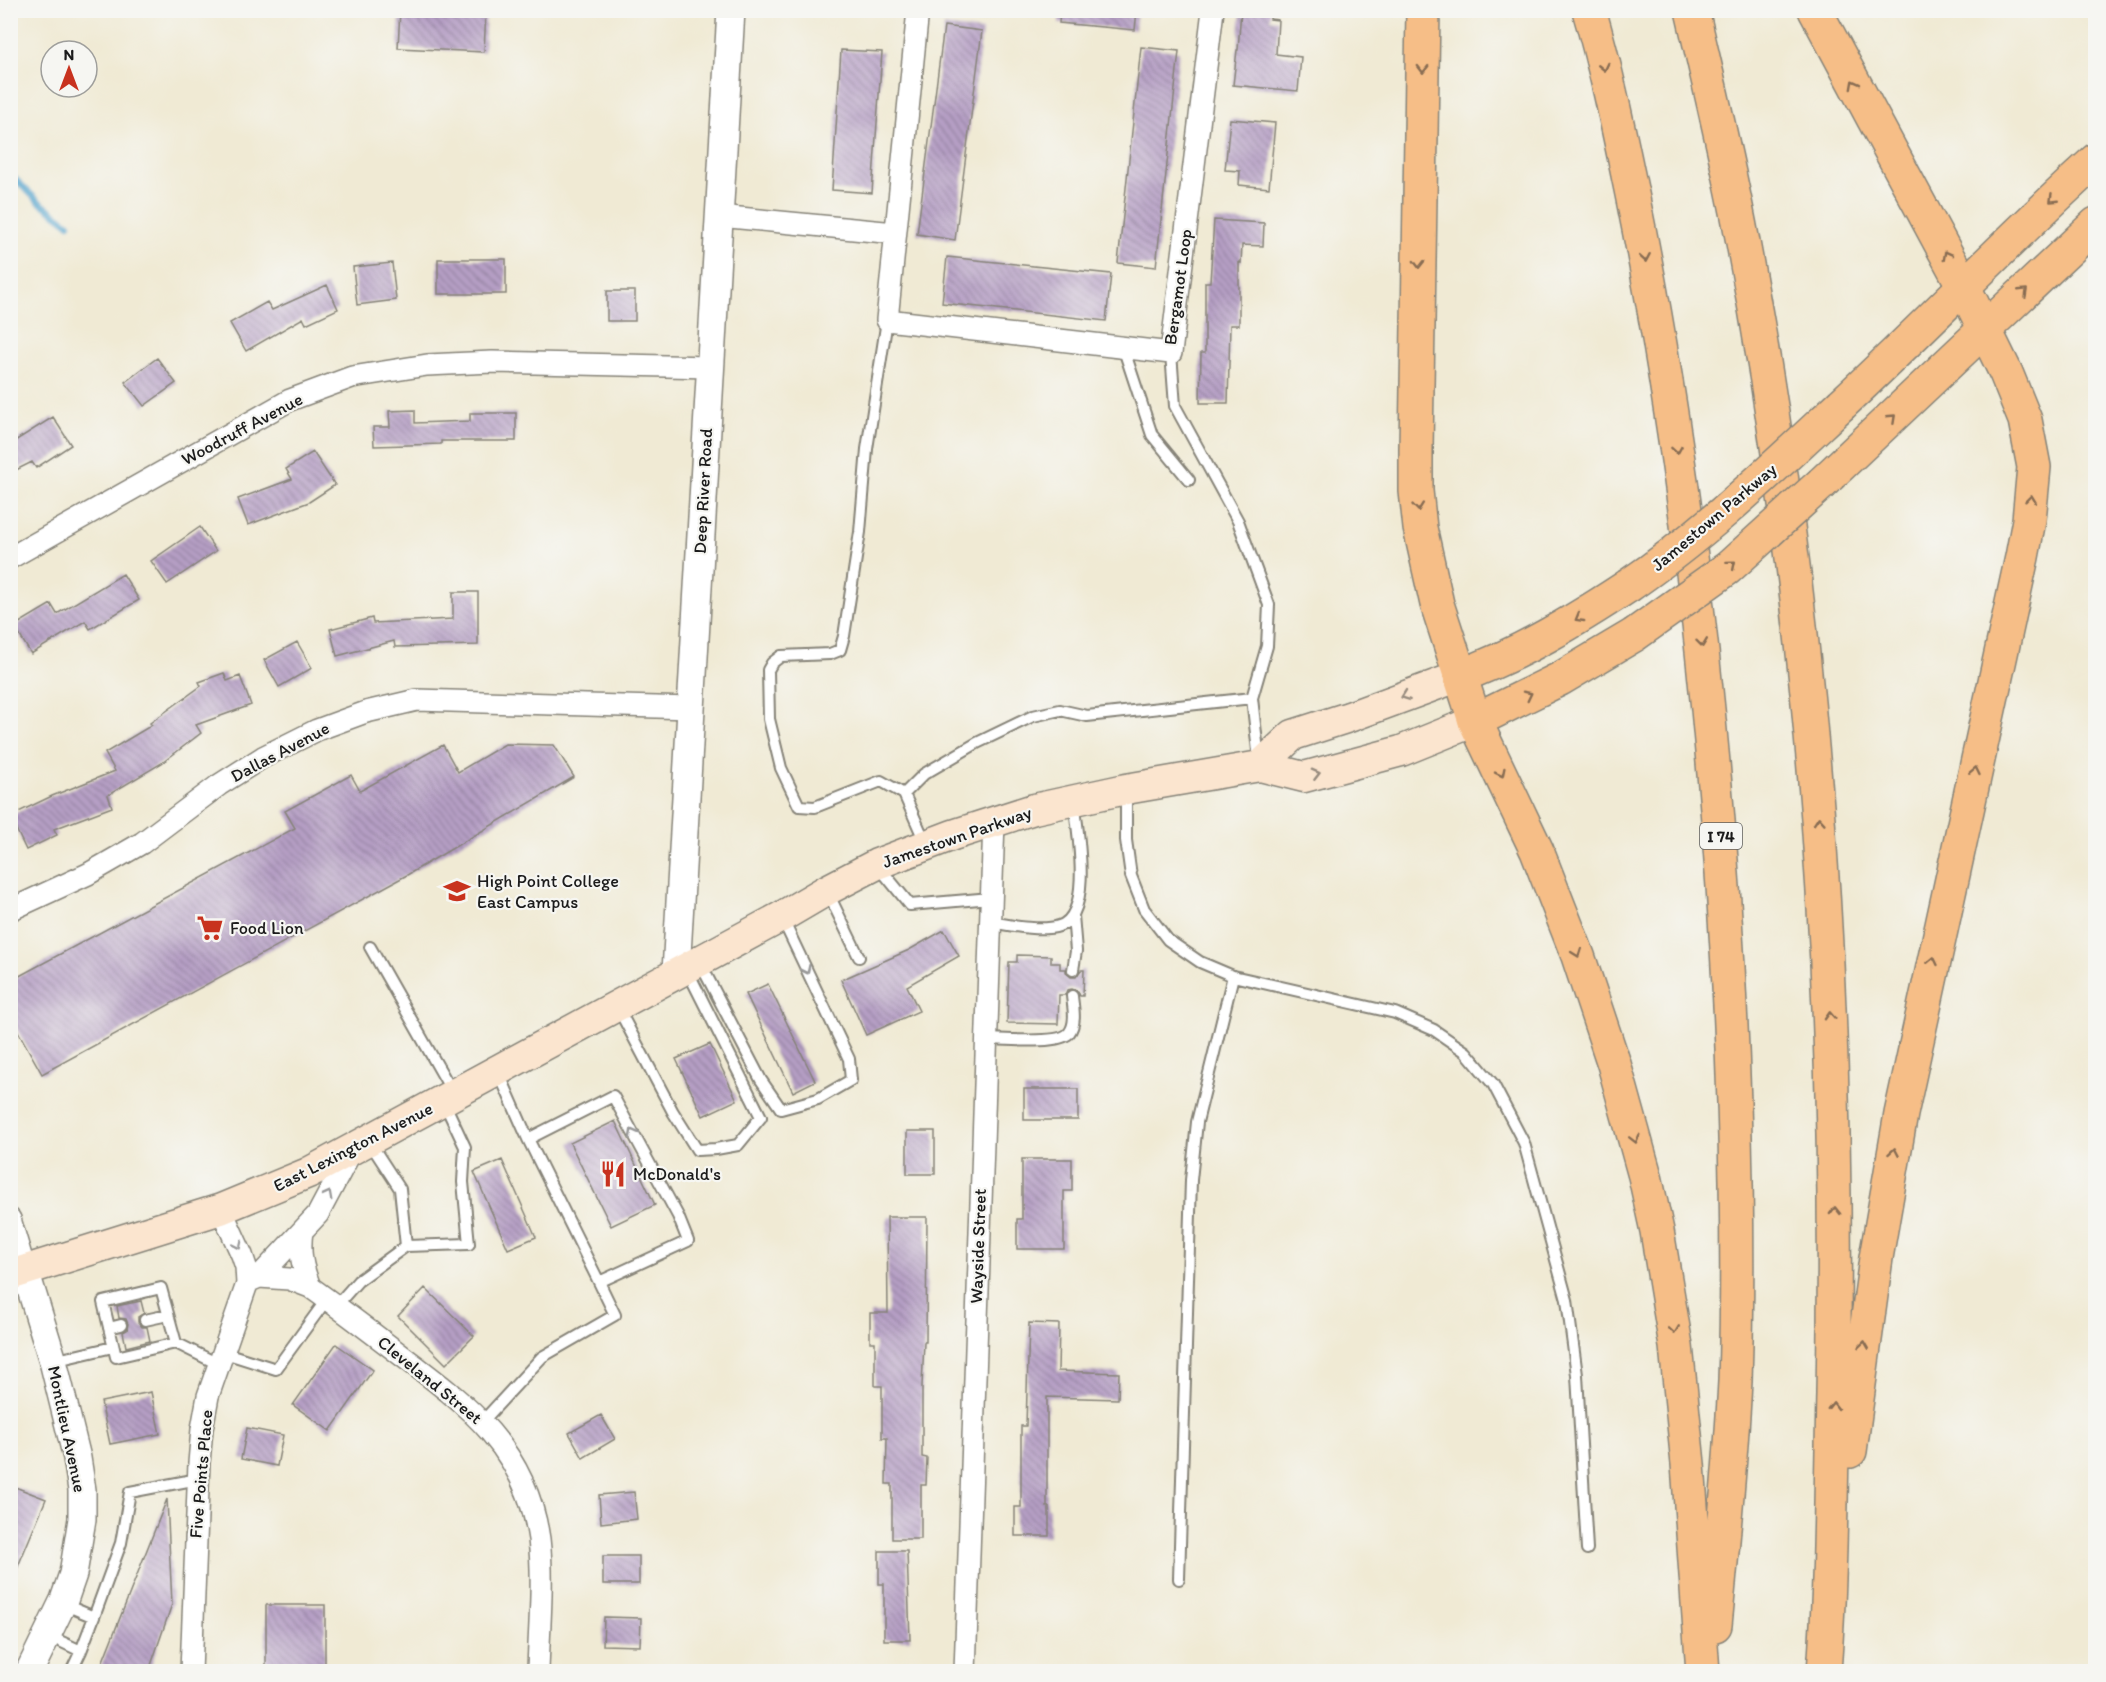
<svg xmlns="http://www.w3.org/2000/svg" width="2106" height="1682" font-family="Itim,sans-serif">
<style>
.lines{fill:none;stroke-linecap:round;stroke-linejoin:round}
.stream{stroke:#51a3cc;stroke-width:6}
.building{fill:url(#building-back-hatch)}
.service-casing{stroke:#868378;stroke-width:14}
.minor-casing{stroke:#868378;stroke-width:24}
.tertiary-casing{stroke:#868378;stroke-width:30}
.secondary-casing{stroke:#868378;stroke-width:33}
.primary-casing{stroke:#868378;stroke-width:36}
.motorway-casing{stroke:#868378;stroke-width:36}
.service{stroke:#fff;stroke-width:10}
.minor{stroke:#fff;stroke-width:21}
.tertiary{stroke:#fff;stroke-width:27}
.secondary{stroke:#fbe5cf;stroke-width:30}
.primary{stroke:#f6be87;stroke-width:33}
.motorway{stroke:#f6be87;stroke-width:33}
.primary-bridge-casing{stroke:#868378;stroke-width:36;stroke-linecap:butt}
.primary-bridge{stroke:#f6be87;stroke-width:33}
.oneway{stroke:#896d52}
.oneway2{stroke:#978b7e}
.oneway3{stroke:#999}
.labels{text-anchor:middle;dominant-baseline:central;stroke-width:4.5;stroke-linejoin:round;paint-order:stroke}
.shield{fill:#f6f6f2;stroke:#5d5d5c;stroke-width:1.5}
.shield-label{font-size:16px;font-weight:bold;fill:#1c1c1c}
.street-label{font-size:18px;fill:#1c1c1c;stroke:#f6f6f2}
.poi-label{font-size:18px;fill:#1c1c1c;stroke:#f6f6f2;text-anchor:start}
</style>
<defs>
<pattern id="building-back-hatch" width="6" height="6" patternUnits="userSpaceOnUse" patternTransform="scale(1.5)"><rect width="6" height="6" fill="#b69fc5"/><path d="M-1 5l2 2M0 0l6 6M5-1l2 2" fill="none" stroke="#93819f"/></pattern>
</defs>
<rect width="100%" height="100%" fill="#f6f6f2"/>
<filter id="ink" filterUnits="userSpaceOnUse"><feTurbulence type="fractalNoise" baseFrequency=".0167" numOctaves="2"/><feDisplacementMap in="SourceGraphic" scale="12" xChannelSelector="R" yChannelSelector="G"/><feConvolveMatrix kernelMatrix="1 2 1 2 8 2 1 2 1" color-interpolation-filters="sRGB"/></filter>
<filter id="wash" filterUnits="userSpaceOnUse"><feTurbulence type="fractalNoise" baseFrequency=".008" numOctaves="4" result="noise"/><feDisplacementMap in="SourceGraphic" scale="24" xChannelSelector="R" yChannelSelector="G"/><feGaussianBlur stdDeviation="1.35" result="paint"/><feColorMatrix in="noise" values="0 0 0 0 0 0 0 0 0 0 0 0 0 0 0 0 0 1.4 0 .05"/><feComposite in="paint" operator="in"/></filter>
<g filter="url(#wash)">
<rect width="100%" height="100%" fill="#f0ead4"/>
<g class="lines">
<path class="stream" d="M10 174 38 201 69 224"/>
</g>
<g id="blocks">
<path class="building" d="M400 10H486L484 52 398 48Z
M1060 10H1137L1135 30 1059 23Z
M1241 10H1271L1270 19 1278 20 1276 54 1301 57 1298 91 1233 85 1237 50H1238Z
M944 26 982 31 955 240 917 234Z
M1141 47 1179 51 1156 267 1118 263Z
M841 50 882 52 872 193 832 190Z
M1230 119 1275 123 1269 188 1239 185 1240 171 1225 170Z
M1214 220 1264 223 1263 246 1242 245 1241 263 1239 262V325H1230L1228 403H1200L1201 353H1205V282H1210Z
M947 257 1111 274 1106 321 942 303Z
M438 259H506V294H438Z
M392 263 396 300 357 305 353 267Z
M327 285 338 309 306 324 303 318 246 351 230 323 267 302 272 310Z
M607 291H635V321H607Z
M157 358 176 383 144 406 125 382Z
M415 410V423L470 421V413H516V441H441V444L374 446 373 427H390L389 411Z
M53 417 71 445 36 468 32 462 10 473V444Z
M313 452 335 485 309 502 248 525 238 499 292 479 286 469Z
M200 527 216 551 167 584 151 561Z
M123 574 139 600 90 629 85 621 31 654 14 626 51 604 57 614Z
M453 592H478V645L395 647 394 641 337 656 330 629 372 618 373 623 453 619Z
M297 642 312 668 279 687 264 660Z
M224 673 227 681 240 676 251 705 196 725 201 733 162 763 108 795 112 807 54 829 57 835 26 850 10 816 52 796 115 771 105 753 152 725 150 723 201 686 199 682Z
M505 744 554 745 574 777 407 875 42 1074 10 1017V981L295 828 285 811 351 775 360 791 443 745 458 772Z
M944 930 959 956 907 986 919 1011 866 1035 841 980 909 950Z
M1017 955 1051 956V963H1060V969H1066V973L1071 977H1076L1081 970H1084L1083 996H1080L1078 991 1072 989 1067 990 1065 995H1059L1058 1024 1007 1023 1009 962H1017Z
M768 984 815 1081 793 1092 746 994Z
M710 1044 737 1100 703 1116 676 1059Z
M1024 1089H1078V1120H1024Z
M615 1121 655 1205 611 1226 570 1143Z
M907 1131H935V1174H907Z
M1022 1159H1072V1191H1064V1249H1017V1219H1022Z
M502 1160 536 1237 508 1249 474 1172Z
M887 1217H927L926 1342H924L922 1386V1457L927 1458 926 1485H921V1539H892V1484H886L887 1438H882V1386H875V1342H870V1313H888Z
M425 1288 474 1336 446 1364 398 1316Z
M141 1301 144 1313 138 1317V1322L142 1327H147L150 1341 126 1347 123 1332 127 1330 128 1324 126 1319 119 1318 117 1306Z
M1029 1323 1059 1324 1058 1371 1119 1373 1118 1399 1047 1397V1507H1049V1536H1015V1507H1021V1426H1026Z
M336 1344 373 1370 330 1431 293 1405Z
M151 1392 160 1434 110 1444 101 1402Z
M601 1415 615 1439 583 1458 569 1433Z
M247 1428 283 1435 277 1466 241 1459Z
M10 1485 46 1499 11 1583H10Z
M634 1492 637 1519 601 1523 599 1495Z
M167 1499 172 1604 149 1671H99Z
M879 1551H907L910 1640H884V1584H879Z
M603 1556H639V1584H603Z
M266 1605H325V1671H266Z
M604 1617 641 1618 640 1646 603 1645Z"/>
</g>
</g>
<g filter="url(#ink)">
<use href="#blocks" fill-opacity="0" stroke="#868378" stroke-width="1.5"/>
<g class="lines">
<g class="service-casing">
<path id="service" d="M711 10 730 11
M887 320 867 449 860 532 844 636 840 650 830 654 781 656 772 663 768 670 769 719 781 768 799 806 815 807 881 781 904 794 926 844
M1123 347 1152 435 1189 480
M1171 353 1175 406 1238 521 1269 605 1267 646 1252 698 1259 760
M1126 790V840L1131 876 1144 909 1168 940 1200 962 1233 976 1395 1013 1434 1030 1466 1052 1493 1084 1524 1143 1567 1300 1577 1375 1587 1549
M904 794 924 774 977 743 1033 716 1060 710 1087 716 1252 698
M879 867 910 905 991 898
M828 893 859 957
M1073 915 1076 951 1073 970
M990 922C1008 925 1041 932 1059 926 1094 916 1077 828 1074 801
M370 947 453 1093
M700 963 761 1080 781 1109 818 1099 851 1080 849 1059 782 918
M618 1008 673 1112 697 1150 716 1149 738 1145 761 1117 687 970
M986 1039C1002 1039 1059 1045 1069 1033 1077 1023 1073 1007 1072 996
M498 1071 528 1139 599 1282 688 1241 678 1216 613 1096 528 1139
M370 1143 400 1189 406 1246 469 1244 463 1182 465 1147 443 1100
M336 1306 358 1281 406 1246
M145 1320 168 1315
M109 1328 121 1325
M176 1343 161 1288 103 1302 116 1357 176 1343 218 1364
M222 1352 276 1369 327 1299
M53 1361 113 1347
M482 1422 542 1357 615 1315 599 1282
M1179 1579 1191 1180 1197 1122 1233 976
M63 1604 94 1617 121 1543 130 1492 198 1479
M47 1635 81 1651 71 1672
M81 1651 94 1617"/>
</g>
<g class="minor-casing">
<path id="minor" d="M918 10 887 320 1171 353 1213 10
M719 216 895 233
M10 558 290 400 352 377 427 365 492 362 710 367
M10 910 88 874 142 843 219 785 263 757 317 730 366 712 417 700 691 708
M10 1219 25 1270
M302 1231C299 1252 302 1267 310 1287
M259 1277 289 1279 310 1287C341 1309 371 1332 401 1355 469 1406 526 1449 539 1539 544 1582 539 1628 538 1672
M252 1280 259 1277 318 1214 352 1150
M191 1672 199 1463 202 1429 208 1396 247 1284 246 1267 242 1255 221 1209
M965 1672 994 821"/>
</g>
<g class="tertiary-casing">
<path id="tertiary" d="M676 972 731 10
M25 1270 53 1361 77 1458 82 1490V1519L73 1574 64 1600 29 1672"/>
</g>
<g class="secondary-casing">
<path id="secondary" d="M1260 766 1293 735 1349 717 1460 676
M10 1275 221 1209 308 1173 781 917 827 890 877 864 953 835 1034 809 1126 789 1260 766 1304 777 1401 751 1475 721"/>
</g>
<g class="primary-casing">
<path id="primary" d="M1842 404C1928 324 2009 239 2096 160
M1822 483 2096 224
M1460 676C1520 654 1575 621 1628 586
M1475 721 1560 679 1634 635"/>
</g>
<g class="motorway-casing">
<path id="motorway" d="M1423 10 1416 449V491L1420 528 1437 604 1475 721 1537 851 1578 956 1614 1064 1645 1176 1657 1231 1676 1346 1688 1464 1703 1672
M1589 10C1607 71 1619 132 1632 194 1655 306 1673 419 1688 532 1712 722 1728 911 1734 1103 1737 1195 1738 1288 1735 1381 1731 1462 1723 1544 1715 1625
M1692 10C1709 84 1727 158 1741 232 1814 615 1841 1005 1833 1394 1831 1487 1831 1579 1824 1672
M1815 10 1964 287 2006 373 2025 420 2034 467 2029 520 2022 557 1901 1114 1876 1258 1850 1451"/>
</g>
<use href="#service" class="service"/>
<use href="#minor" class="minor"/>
<use href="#tertiary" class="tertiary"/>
<use href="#secondary" class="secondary"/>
<use href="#primary" class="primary"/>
<use href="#motorway" class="motorway"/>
<g class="primary-bridge-casing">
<path id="primary-bridge" d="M1628 586C1706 533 1773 468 1842 404
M1634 635 1728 568 1822 483"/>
</g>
<use href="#primary-bridge" class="primary-bridge"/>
</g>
<defs><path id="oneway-chevron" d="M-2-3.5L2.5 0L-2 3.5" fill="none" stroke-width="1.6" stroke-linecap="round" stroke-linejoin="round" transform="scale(1.5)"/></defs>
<g class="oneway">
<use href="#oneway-chevron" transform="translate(1604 67) rotate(77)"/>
<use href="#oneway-chevron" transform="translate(1423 69) rotate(91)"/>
<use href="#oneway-chevron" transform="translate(1854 84) rotate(-118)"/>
<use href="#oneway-chevron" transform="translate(2053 199) rotate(136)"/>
<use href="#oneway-chevron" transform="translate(1947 255) rotate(-118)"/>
<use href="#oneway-chevron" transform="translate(1645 258) rotate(80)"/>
<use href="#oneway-chevron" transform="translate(1419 264) rotate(91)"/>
<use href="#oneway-chevron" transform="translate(2024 292) rotate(-44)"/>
<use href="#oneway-chevron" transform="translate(1892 418) rotate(-43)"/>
<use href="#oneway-chevron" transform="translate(1677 450) rotate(81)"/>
<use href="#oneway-chevron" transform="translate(2031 499) rotate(-83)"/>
<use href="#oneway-chevron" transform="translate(1418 507) rotate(84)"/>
<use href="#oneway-chevron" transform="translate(1732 564) rotate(-40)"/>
<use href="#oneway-chevron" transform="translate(1579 618) rotate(150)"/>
<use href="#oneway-chevron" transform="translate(1702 643) rotate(83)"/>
<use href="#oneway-chevron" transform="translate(1528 695) rotate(-27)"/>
<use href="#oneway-chevron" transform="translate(1975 771) rotate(-78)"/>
<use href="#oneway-chevron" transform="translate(1501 773) rotate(64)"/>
<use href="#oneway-chevron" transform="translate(1819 821) rotate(-94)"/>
<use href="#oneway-chevron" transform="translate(1577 953) rotate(70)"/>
<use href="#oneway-chevron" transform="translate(1933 961) rotate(-78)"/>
<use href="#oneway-chevron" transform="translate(1830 1016) rotate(-93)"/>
<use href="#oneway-chevron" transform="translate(1635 1139) rotate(76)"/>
<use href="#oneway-chevron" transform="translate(1894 1152) rotate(-80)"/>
<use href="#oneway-chevron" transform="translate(1835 1211) rotate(-91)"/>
<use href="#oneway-chevron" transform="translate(1674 1330) rotate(82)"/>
<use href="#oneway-chevron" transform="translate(1864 1345) rotate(-82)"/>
<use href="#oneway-chevron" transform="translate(1833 1406) rotate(-89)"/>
</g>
<g class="oneway2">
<use href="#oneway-chevron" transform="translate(1405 696) rotate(160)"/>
<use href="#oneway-chevron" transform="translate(1316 774) rotate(-14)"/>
</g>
<g class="oneway3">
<use href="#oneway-chevron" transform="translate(806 970) rotate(65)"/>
<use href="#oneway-chevron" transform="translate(633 1133) rotate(-119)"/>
<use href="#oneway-chevron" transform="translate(328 1195) rotate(-62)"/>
<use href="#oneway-chevron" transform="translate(238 1245) rotate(65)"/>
</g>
</g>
<defs>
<g id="school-bare" transform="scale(2.07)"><path d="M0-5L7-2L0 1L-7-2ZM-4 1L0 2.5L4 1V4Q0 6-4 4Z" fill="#c8321e" stroke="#f6f6f2" stroke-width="2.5" paint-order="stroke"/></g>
<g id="supermarket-bare" transform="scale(2.07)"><path d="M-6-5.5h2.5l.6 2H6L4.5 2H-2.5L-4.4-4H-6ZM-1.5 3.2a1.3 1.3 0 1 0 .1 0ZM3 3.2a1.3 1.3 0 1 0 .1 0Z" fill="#c8321e" stroke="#f6f6f2" stroke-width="2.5" paint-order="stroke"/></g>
<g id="restaurant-bare" transform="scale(2.07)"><path d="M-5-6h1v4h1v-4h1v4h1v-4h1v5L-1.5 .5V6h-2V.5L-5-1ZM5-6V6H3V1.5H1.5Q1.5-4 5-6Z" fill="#c8321e" stroke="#f6f6f2" stroke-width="2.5" paint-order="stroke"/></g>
</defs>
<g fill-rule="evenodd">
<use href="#school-bare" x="457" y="891"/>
<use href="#supermarket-bare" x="210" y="928"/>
<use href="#restaurant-bare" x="613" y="1174"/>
</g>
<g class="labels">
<rect class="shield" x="1700" y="823" width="42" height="26" rx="4.5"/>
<g class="shield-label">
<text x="1721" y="836">I 74</text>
</g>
<g class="street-label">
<text transform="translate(1178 287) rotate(-82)">Bergamot Loop</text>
<text transform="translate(242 429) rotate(-28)">Woodruff Avenue</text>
<text transform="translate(703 491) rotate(-87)">Deep River Road</text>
<text transform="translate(1714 517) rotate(-40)">Jamestown Parkway</text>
<text transform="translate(280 752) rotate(-28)">Dallas Avenue</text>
<text transform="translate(957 837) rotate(-19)">Jamestown Parkway</text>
<text transform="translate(353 1147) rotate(-27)">East Lexington Avenue</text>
<text transform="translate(978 1246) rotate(-88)">Wayside Street</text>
<text transform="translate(430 1380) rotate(39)">Cleveland Street</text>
<text transform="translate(67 1429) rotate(78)">Montlieu Avenue</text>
<text transform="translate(201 1474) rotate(-85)">Five Points Place</text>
</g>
<g class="poi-label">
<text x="477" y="881">High Point College<tspan x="477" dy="21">East Campus</tspan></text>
<text x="230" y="928">Food Lion</text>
<text x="633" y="1174">McDonald's</text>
</g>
</g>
<rect width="2106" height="1682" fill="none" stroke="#f6f6f2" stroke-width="36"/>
<g transform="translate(69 69)"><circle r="28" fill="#f6f6f2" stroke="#9f9f9c" stroke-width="1.5"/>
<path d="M0-4.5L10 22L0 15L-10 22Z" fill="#c8321e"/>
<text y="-9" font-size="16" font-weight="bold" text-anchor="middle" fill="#1c1c1c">N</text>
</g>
</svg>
